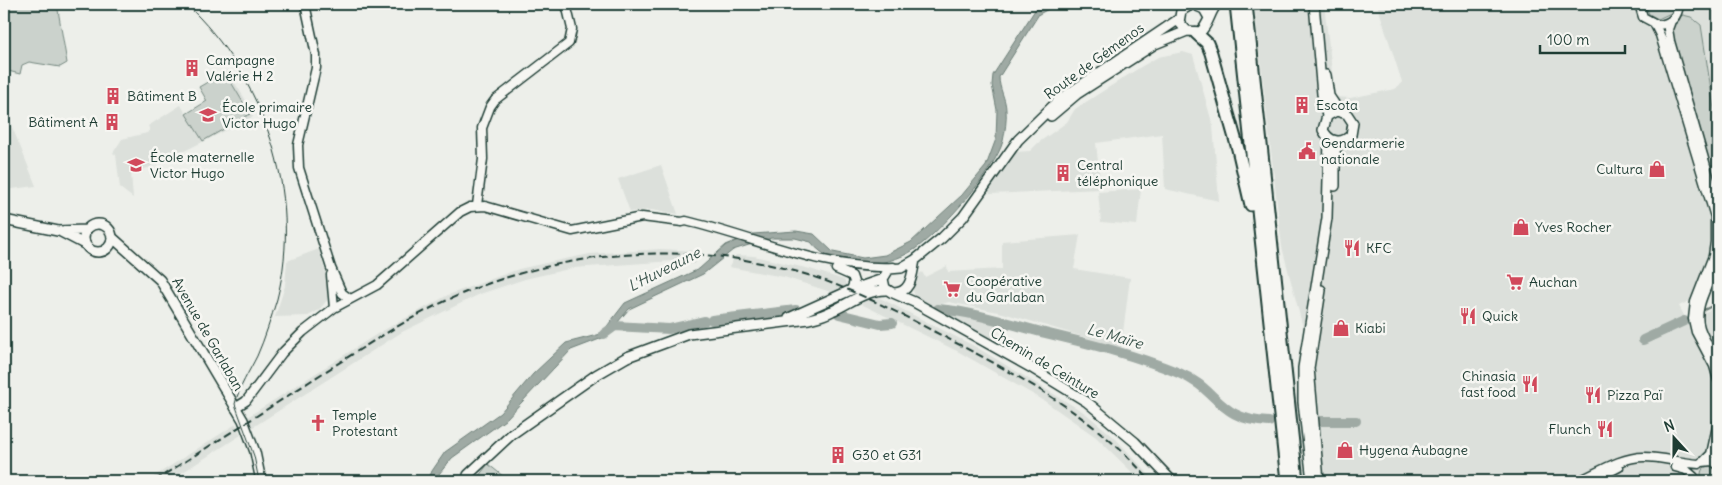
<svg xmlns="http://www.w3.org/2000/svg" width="1722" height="485" font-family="Delius,sans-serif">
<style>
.built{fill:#dce0db}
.green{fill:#cbd2cc;stroke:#758880}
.water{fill:#9faaa4;stroke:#6c7e77}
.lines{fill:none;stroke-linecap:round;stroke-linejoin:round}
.stream{stroke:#6c7e77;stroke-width:2}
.river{stroke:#9faaa4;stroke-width:10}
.tertiary-casing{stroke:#1f3d34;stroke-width:11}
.secondary-casing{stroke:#1f3d34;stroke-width:12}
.motorway-casing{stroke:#1f3d34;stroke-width:15}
.tertiary{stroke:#f6f6f2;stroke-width:8}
.secondary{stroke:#f6f6f2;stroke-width:9}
.motorway{stroke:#f6f6f2;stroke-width:11}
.tram{stroke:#1f3d34;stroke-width:1}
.rail{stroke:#1f3d34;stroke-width:2;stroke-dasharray:8 4;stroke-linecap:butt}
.labels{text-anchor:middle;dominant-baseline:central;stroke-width:5;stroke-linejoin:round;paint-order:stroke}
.poi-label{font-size:14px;fill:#1f3d34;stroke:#f6f6f2;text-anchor:start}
.street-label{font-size:14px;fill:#1f3d34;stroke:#f6f6f2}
.water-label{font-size:15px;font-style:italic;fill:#3f5850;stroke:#f6f6f2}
</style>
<rect width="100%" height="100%" fill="#edefea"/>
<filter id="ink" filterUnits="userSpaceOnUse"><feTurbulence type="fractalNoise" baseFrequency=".02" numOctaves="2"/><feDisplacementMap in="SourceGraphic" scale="10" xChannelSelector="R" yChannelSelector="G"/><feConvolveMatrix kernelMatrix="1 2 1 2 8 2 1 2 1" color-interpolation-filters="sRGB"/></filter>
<g filter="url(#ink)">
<path class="built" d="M1254 4H1324L1335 97 1350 98 1395 89 1402 82 1377 4H1718V287L1679 306 1687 321 1718 306V481H1323L1313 366 1282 247Z
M1183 52 1193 55 1213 126 1219 201 1165 189 1162 134 1096 143 1101 189 990 194 988 191 995 177 1015 152 1030 151 1038 143 1067 122 1075 109 1139 68 1158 57Z
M227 70 245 99 253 117 154 166 131 173 133 198 120 188 116 155 113 153 122 139 147 133 150 130 148 126 181 105 186 114 207 102 199 87Z
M4 108 20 146 36 186 4 190Z
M661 165 678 214 651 210 630 212 618 179Z
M1141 189 1137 225 1101 222 1098 192Z
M1080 235 1074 269 1130 278 1121 348 1003 313 949 302 931 307 915 296 913 291 915 277 922 272 925 277 947 266 948 272 1002 269V241Z
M319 249 328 280 327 300 319 310 308 316 275 317 285 286 287 261Z
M660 249 698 251 695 264 673 261 573 268 525 279 480 294 402 332 250 429 246 418 377 334 448 295 519 269 555 261 590 254Z
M736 255 754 256 810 269 844 280 847 286 834 293 784 277 729 267Z
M874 295 976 347 1085 413 1114 437 1155 481H1141L1096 437 1043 400 959 352 861 304Z
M946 314 974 316 999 322 995 341Z
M236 424 241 435 169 481H147Z"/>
<path class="green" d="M4 4H57L67 63 60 67 29 62 22 65 20 74 4 70Z
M1645 4H1674L1671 13 1658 19 1649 14Z
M1683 15 1691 17 1701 25 1718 135V165H1711L1707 160 1676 51 1671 21Z
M225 72 250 114 203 141 186 114 207 101 199 87Z
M488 464 509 481H475Z
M1701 474a8 8 0 1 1 16 0a8 8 0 1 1-16 0Z"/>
<path class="water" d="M1043 4H1058L1039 14 999 77C999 89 1006 99 1006 110 1007 119 1005 132 1003 141 995 171 941 231 915 249 886 269 834 272 811 242L795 238H771L733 250 703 274 629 309 605 337 571 350 505 420 452 458 439 474 437 481H428L432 471 445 452 500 413 533 374 566 343 601 334 625 303 699 269 726 245 753 234 796 231 814 234 833 252 863 258 885 255 911 242 962 195 986 166 996 139 997 110 992 85 993 75 1035 10Z"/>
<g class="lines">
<path class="stream" d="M1704 310 1718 303"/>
<path class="river" d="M938 309C975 312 1009 324 1045 333 1091 344 1135 355 1179 373 1219 389 1217 420 1269 422
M839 314 880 324 892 323
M712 320 796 310
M604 334 615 326 669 329 704 321
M1643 340 1684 321
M1318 421H1356"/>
<g class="tertiary-casing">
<path id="tertiary" d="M305 4 316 55V68L298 145 299 168 331 268 342 293 350 299
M1639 4 1643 17 1658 25C1671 24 1678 17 1679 4
M1671 21 1668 29 1670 41 1713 190
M1655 25 1660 35 1715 217V242L1713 256 1695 302 1693 319 1696 332 1714 366 1718 380
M477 205 483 159 482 128 490 107 495 100 569 43 572 29 566 4
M1718 256C1714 279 1692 304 1700 328 1704 340 1712 352 1718 363
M836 269 852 276 854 282 851 290
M331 275 334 308
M235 408 246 401 282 353 303 332 334 308 377 285 460 212 470 207 485 206 572 231 642 217 682 222 686 221C755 237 822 270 893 267
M1704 461 1711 454 1718 422
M1702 462 1712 461 1718 465
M1718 465V449
M1675 467 1686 470 1694 477
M1579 481C1599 472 1621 457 1644 457 1663 457 1680 463 1699 464
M1592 481 1619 467"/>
</g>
<g class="secondary-casing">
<path id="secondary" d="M1314 4 1322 94 1327 116 1323 130C1329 142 1341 145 1351 135L1353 123 1347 114 1336 111 1327 116
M1208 16 1204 9 1192 4 1181 11 1179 22 1187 31 1200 32C1209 25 1209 13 1217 4
M1326 75 1329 96 1339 111
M1051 116 1077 94 1155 44 1187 31
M1335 186V151L1340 141
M4 220 58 231 86 230
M84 238a14 14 0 1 1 28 0a14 14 0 1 1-28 0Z
M61 232 86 245
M113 238 160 280 179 312 243 420 255 452 261 481
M894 293C912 293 912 273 915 260
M789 318 851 290 883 279
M468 475 512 434 596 375 627 357 689 334 809 319C817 317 825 315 832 311 850 303 867 289 888 290
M1172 481 1135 442 1087 402 1030 367 914 302 891 292 885 288 883 279 889 269 901 268 915 260 942 238 963 217 1018 140 1059 100 1179 19
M1312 481 1303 402V368L1327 218 1329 139
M1319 481 1309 368 1321 290"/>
</g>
<g class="motorway-casing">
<path id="motorway" d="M1236 4 1287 481
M1246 4 1297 481
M1188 5V4
M1196 33 1207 43 1211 53 1238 149 1251 205"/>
</g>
<use href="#tertiary" class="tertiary"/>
<use href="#secondary" class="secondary"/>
<use href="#motorway" class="motorway"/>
<path class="tram" d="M186 4C264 77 304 194 277 299 271 318 265 338 257 356 249 372 239 387 235 404L254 456 259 481"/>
<path class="rail" d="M154 481C208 447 262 413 315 378 355 353 393 327 435 306 553 248 698 236 823 280 862 294 899 313 935 332 1012 372 1094 414 1150 481"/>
</g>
</g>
<defs>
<g id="building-bare" transform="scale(1.35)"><path d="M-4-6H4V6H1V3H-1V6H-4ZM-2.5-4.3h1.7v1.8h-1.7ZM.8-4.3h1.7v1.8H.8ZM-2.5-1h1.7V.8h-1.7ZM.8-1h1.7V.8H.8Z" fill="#d1495b" stroke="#f6f6f2" stroke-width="2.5" paint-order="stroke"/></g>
<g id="school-bare" transform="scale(1.35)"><path d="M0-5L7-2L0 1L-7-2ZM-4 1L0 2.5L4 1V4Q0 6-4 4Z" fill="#d1495b" stroke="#f6f6f2" stroke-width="2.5" paint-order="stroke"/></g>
<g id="civic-bare" transform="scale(1.35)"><path d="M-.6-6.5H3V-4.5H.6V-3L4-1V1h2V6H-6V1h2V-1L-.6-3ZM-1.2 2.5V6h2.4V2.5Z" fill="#d1495b" stroke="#f6f6f2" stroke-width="2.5" paint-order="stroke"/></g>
<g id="shop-bare" transform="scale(1.35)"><path d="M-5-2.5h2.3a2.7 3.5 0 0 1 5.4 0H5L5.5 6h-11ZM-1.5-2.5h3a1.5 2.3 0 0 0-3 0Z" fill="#d1495b" stroke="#f6f6f2" stroke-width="2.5" paint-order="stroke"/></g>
<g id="restaurant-bare" transform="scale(1.35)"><path d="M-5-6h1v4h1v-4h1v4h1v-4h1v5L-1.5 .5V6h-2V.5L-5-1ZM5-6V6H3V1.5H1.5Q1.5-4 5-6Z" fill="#d1495b" stroke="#f6f6f2" stroke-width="2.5" paint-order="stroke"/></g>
<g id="supermarket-bare" transform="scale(1.35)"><path d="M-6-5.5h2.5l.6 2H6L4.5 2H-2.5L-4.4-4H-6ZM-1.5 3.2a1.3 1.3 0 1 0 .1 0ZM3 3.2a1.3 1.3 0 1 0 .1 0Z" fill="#d1495b" stroke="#f6f6f2" stroke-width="2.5" paint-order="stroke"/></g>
<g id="church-bare" transform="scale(1.35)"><path d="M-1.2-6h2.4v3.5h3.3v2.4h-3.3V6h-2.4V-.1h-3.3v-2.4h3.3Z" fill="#d1495b" stroke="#f6f6f2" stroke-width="2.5" paint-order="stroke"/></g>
</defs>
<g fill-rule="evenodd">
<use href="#building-bare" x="192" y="68"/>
<use href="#building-bare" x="113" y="96"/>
<use href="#building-bare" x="1302" y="105"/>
<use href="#school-bare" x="208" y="115"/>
<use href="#building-bare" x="112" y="122"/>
<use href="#civic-bare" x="1307" y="151"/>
<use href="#school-bare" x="136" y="165"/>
<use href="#shop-bare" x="1657" y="169"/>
<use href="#building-bare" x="1063" y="173"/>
<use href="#shop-bare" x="1521" y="227"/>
<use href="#restaurant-bare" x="1352" y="248"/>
<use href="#supermarket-bare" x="1515" y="282"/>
<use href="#supermarket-bare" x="952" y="289"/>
<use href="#restaurant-bare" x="1468" y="316"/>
<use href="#shop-bare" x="1341" y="328"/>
<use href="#restaurant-bare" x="1530" y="384"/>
<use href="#restaurant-bare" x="1593" y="395"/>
<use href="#church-bare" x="318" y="423"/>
<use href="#restaurant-bare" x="1605" y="429"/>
<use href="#shop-bare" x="1345" y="450"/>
<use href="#building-bare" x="838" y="455"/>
</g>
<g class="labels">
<g class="poi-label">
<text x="206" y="60">Campagne<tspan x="206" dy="16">Valérie H 2</tspan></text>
<text x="127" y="96">Bâtiment B</text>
<text x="1316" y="105">Escota</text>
<text x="222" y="107">École primaire<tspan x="222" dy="16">Victor Hugo</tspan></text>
<text x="98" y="122" text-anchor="end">Bâtiment A</text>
<text x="1321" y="143">Gendarmerie<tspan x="1321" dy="16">nationale</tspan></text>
<text x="150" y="157">École maternelle<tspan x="150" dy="16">Victor Hugo</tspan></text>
<text x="1077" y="165">Central<tspan x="1077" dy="16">téléphonique</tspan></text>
<text x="1643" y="169" text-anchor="end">Cultura</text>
<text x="1535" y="227">Yves Rocher</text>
<text x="1366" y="248">KFC</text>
<text x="966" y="281">Coopérative<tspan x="966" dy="16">du Garlaban</tspan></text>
<text x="1529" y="282">Auchan</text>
<text x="1482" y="316">Quick</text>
<text x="1355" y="328">Kiabi</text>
<text x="1516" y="376" text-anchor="end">Chinasia<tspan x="1516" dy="16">fast food</tspan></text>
<text x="1607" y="395">Pizza Paï</text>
<text x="332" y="415">Temple<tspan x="332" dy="16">Protestant</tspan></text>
<text x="1591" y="429" text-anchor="end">Flunch</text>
<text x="1359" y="450">Hygena Aubagne</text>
<text x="852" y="455">G30 et G31</text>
</g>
<g class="street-label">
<text transform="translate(1094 61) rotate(-36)">Route de Gémenos</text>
<text transform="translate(208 334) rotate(60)">Avenue de Garlaban</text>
<text transform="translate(1045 363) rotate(31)">Chemin de Ceinture</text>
</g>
<g class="water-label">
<text transform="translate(664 269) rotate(-27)">L'Huveaune</text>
<text transform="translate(1115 336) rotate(16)">Le Maïre</text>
</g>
</g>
<rect width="1722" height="485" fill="none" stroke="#f6f6f2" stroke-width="20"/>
<rect x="10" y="10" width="1702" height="465" fill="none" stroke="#1f3d34" stroke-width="2" filter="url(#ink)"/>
<g transform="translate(1674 438) rotate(339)" stroke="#f6f6f2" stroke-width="4" paint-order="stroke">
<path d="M0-4L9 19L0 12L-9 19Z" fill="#1f3d34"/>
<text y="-8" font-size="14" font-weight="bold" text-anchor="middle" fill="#1f3d34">N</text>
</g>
<path d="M1540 45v8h85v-8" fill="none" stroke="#1f3d34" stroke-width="2.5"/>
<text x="1547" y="45" font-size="15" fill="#1f3d34" stroke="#f6f6f2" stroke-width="4" paint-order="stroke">100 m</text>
</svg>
